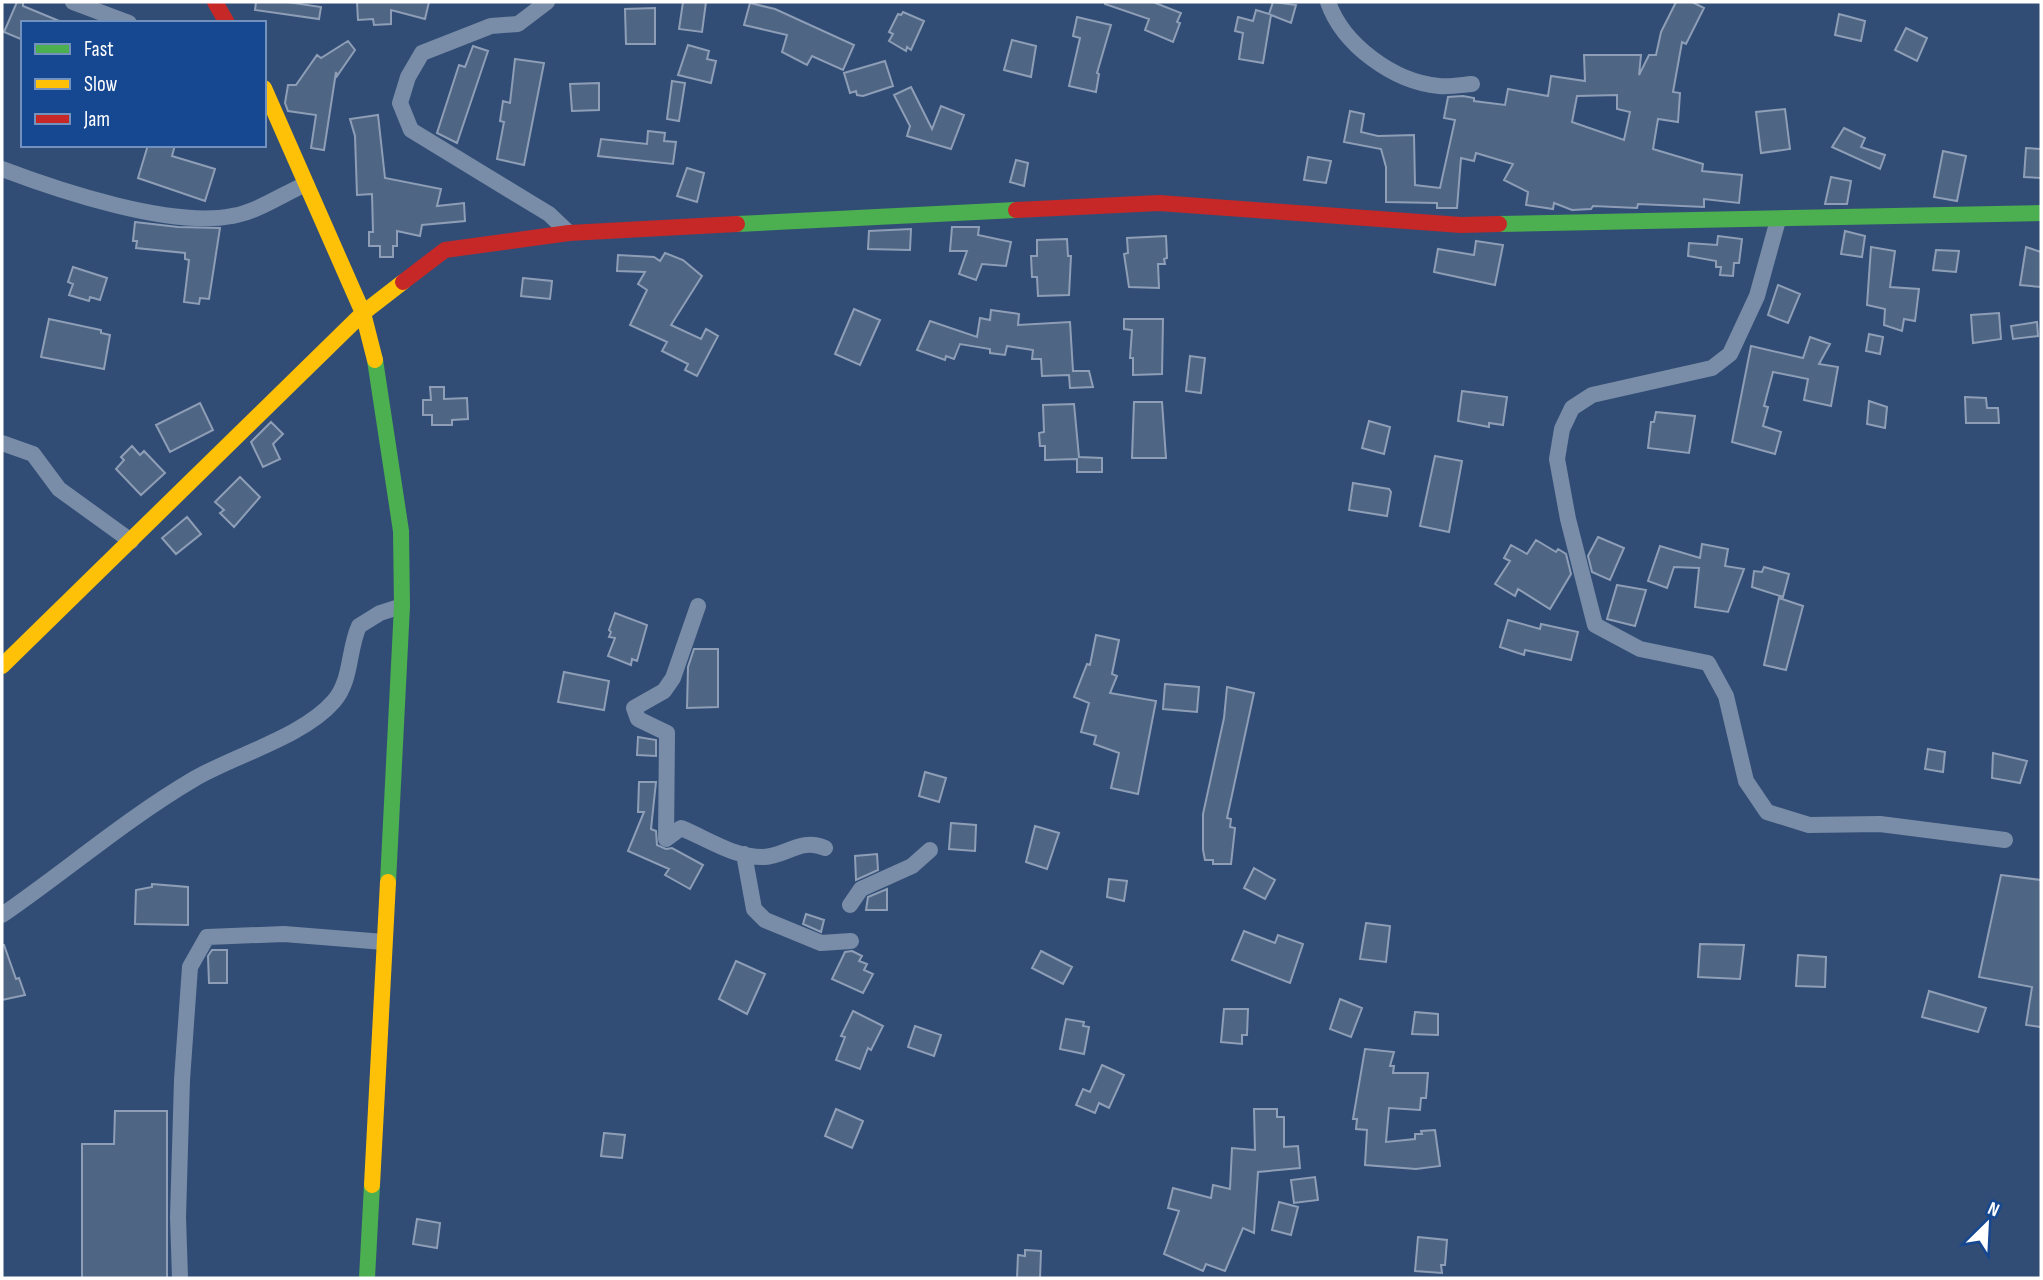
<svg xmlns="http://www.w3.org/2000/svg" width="2043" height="1280" font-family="'Sofia Sans Condensed',sans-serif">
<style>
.building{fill:#4f6584;stroke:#8e9eb6;stroke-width:2;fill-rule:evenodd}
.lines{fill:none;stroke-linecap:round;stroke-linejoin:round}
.street{stroke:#798da8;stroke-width:16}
.fast{stroke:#4caf50;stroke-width:16}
.slow{stroke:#ffc107;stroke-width:16}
.jam{stroke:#c62828;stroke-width:16}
</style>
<rect width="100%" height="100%" fill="#324d75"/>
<path class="building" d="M17 2H23V6L64 23H23V40L4 32Z
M256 2H287L321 7 319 19 255 10Z
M357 2H429L425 19 391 10V24L374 25 373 19 358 20Z
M683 2H706L702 32 679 29Z
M1105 2H1153L1181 13 1177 22 1180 23 1173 42 1145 30 1149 19 1105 4Z
M1273 2 1296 5 1291 23 1271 15 1263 63 1239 59 1243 33 1235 31 1238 17 1253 21 1256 10 1269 14Z
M1676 2H1692L1704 8 1686 44 1682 42 1673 92 1680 93 1678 122 1658 119 1653 149 1703 164 1702 171 1742 175 1739 203 1704 199V207L1638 204 1637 208 1593 206 1591 209 1572 210 1554 203 1553 209 1526 205 1528 192 1504 180 1513 164 1476 153 1474 161 1461 158 1457 208H1437V203L1386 202V167L1381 149 1344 142 1350 111 1364 114 1361 132 1378 136 1414 135 1415 185 1440 188 1455 120 1444 118 1448 97 1463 96 1474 98V101L1505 105 1508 89 1548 96 1551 76 1585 81 1584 55H1641L1639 75 1649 55H1656L1661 32ZM1617 95V109L1630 112 1624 140 1572 122 1577 96Z
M750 3 775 9 854 45 843 70 812 56 807 65 782 52 787 35 744 25Z
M655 8V44H626L625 9Z
M903 12 924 21 911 50 907 47 906 51 889 41 893 34 889 32 898 14 901 15Z
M1839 14 1865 21 1861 41 1835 35Z
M1077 17 1111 25 1097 73 1099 74 1096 92 1069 86 1080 38 1073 36Z
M1906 28 1927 38 1917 61 1895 50Z
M1012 40 1036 46 1031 77 1004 70Z
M348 41 355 50 337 76 336 72 324 150 311 148 316 115 288 111 285 103 288 85H296L317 55 321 58Z
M688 45 709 51 707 59 716 61 711 83 678 75Z
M473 46 488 51 457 143 437 133 459 65 465 67Z
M515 59 544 63 524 165 497 159 504 122 500 121 503 101 510 103Z
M885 61 893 86 863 96 857 95 856 91 850 93 844 73Z
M672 81 685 83 679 121 667 119Z
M599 83V110L572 111 570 84Z
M911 87 932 129 941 106 964 115 951 149 907 136 910 126 894 95Z
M1785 109 1790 149 1761 153 1756 112Z
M378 115 385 178 441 189 437 206 464 203 465 221 422 225 420 236 397 231V246H393V257H380V246H369V232H373L372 194 357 195 355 136 350 119Z
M1844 128 1865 138 1861 147 1885 155 1880 169 1832 147Z
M648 131 665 133 664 141 676 142 673 164 598 156 601 139 647 144Z
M148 145H175L172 156 215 169 205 201 138 178Z
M2026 148 2041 149V178L2024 177Z
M1943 151 1966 156 1957 201 1934 197Z
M1308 157 1331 161 1326 183 1304 180Z
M1016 160 1028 163 1024 186 1010 182Z
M687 168 704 173 697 202 677 196Z
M1831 177 1851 181 1847 204H1825Z
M135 222 178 227 220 228 209 299 200 298 199 304 184 302 189 260 185 259V253L136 248 137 241H133Z
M952 227H979L978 235 1011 242 1006 266 982 264 976 280 959 274 967 251H950Z
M911 229 910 250 868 249 869 231Z
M1845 231 1865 236 1862 257 1841 254Z
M1166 236 1167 258 1164 259 1165 264H1158L1159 288 1129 287 1124 254 1128 253 1127 238Z
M1718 236 1742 239 1739 263H1734L1733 276 1720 275 1721 267H1716V261L1688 256 1689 243 1717 245Z
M1067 239 1068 256H1071L1069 295 1038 296 1037 277H1032L1031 256H1037V240Z
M1476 241 1503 245 1495 285 1434 272 1438 249 1474 255Z
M1871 247 1895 251 1890 287 1919 289 1915 321 1904 319 1902 331 1884 325 1885 309 1867 305Z
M2026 247 2041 252V287L2020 285Z
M1936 250 1959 251 1956 272 1933 270Z
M665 253 683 260 702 276 671 325 701 339 706 329 718 336 697 376 685 370 688 364 662 351 667 342 630 325 647 290 638 284 645 272 617 271 618 255 654 257 660 261Z
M73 267 107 278 100 300 90 297 89 301 69 295 73 284 68 282Z
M523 278 552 281 550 299 521 296Z
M1778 285 1800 294 1788 323 1768 315Z
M854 309 880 320 860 365 835 354Z
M991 310 1019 314 1018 325 1070 322 1073 371H1089L1093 387 1070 388 1069 375 1042 376 1041 359H1032L1033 350 1007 346 1005 355 990 353V349L960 344 954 359 946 356 945 360 917 350 930 321 977 337 980 318 990 320Z
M1999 313 2001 339 1973 343 1971 315Z
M49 319 101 330V333L110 335 104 369 41 357Z
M1124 319H1163L1162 374 1133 375V358H1130L1132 330 1124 329Z
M2037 322 2038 336 2013 339 2011 326Z
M1869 334 1883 337 1880 354 1866 351Z
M1810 337 1830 344 1819 364 1838 367 1831 406 1804 400 1808 379 1773 372 1764 406 1768 407 1763 426 1781 432 1775 454 1732 442 1751 346 1803 358Z
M1190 356 1205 358 1201 393 1186 391Z
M430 387H444V399L467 398 468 419 452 420V425H432V415H423V400H431Z
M1462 391 1507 397 1503 425 1489 423V427L1458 421Z
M1965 397 1986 398 1987 408H1998L1999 423H1966Z
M1869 401 1887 407 1885 428 1867 424Z
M1134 402H1162L1166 458H1132Z
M200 403 213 430 170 452 156 425Z
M1074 404 1079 457 1102 458V472H1077V459L1045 460V446H1040L1039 433 1044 432 1043 405Z
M1656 412 1695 416 1689 453 1648 448 1651 422H1654Z
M1369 421 1390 427 1384 454 1362 448Z
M271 422 283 434 273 444 280 459 263 467 251 442Z
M132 446 140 455 144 451 165 473 141 495 116 469 124 460 121 457Z
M1435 456 1462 461 1449 532 1420 526Z
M240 477 260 497 234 527 220 513 224 510 215 502Z
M1353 483 1389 489 1391 492 1387 516 1349 510Z
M187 517 201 534 176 554 162 538Z
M1598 537 1624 548 1610 580 1592 572 1588 556Z
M1536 540 1556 552 1558 549 1566 554 1571 574 1550 609 1518 589 1515 596 1495 584 1510 561 1504 558 1511 545 1527 554Z
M1702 544 1728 549 1725 566 1744 569 1728 612 1695 607 1699 568 1674 567 1667 588 1648 581 1660 546 1700 558Z
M1764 567 1789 574 1783 597 1752 587 1754 571 1762 572Z
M1617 585 1646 590 1635 626 1607 619Z
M1779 598 1803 606 1786 670 1764 665Z
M615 613 647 625 637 661 632 659 631 665 608 656 615 638 609 637 611 632 609 630Z
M1508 620 1540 629 1541 624 1578 632 1571 660 1525 650 1524 655 1500 647Z
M1096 635 1119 640 1112 674 1117 676 1110 693 1156 701 1138 794 1111 788 1119 753 1094 744 1096 736 1081 732 1089 703 1074 697 1087 664 1090 665Z
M694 649H718V707L687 708 688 667Z
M564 672 609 681 604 710 558 702Z
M1165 684 1199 687 1197 712 1163 709Z
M1227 687 1254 693 1227 818 1231 819 1230 827 1235 828 1231 864H1213V860H1205L1203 850V814L1224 718Z
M638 737 656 740V756L637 755Z
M1928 749 1945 752 1943 772 1925 769Z
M1993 753 2027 761 2020 783 1992 778Z
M925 772 946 778 939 802 919 796Z
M639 782H656L651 829 656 831 657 845 666 849 672 848 703 865 690 889 665 875 669 869 628 851 644 812H638Z
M951 823 976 825 975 851 949 849Z
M1035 826 1059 833 1047 869 1026 862Z
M877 854 878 870 856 880 855 856Z
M1254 868 1275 880 1265 899 1244 888Z
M2001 875 2041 880V1027L2026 1025 2032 987 1979 977Z
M1109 879 1127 881 1124 901 1107 897Z
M152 884 188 887V925L135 924 136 890 152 887Z
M887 889V910H866L868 897Z
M806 914 824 920 821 932 803 924Z
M1366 923 1390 926 1386 962 1360 959Z
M1244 931 1275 943 1278 935 1303 944 1290 983 1232 960Z
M1700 944 1744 945 1740 979 1698 977Z
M2 945H4L16 979 19 978 25 995 2 1000Z
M212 950H227V983H209L208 956Z
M852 951 862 956 859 961 867 964 864 970 873 974 863 993 832 979 845 952Z
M1041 951 1072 967 1063 984 1032 968Z
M1798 955 1826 957 1825 987 1796 986Z
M736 961 765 974 747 1014 719 999Z
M1929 991 1986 1008 1978 1032 1922 1017Z
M1340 999 1362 1008 1351 1037 1330 1029Z
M1224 1009H1248L1247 1035H1242V1044L1221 1042Z
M853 1011 883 1026 871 1050 868 1048 860 1069 836 1060 845 1037 841 1036Z
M1415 1012 1438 1014V1035L1412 1034Z
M1066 1019 1084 1022 1083 1026 1089 1027 1084 1054 1060 1049Z
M915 1026 941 1035 934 1056 908 1047Z
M1365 1049 1394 1052 1390 1066H1394L1393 1073H1428L1426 1098H1421L1420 1110 1389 1108 1386 1142 1415 1139V1134H1422L1421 1131 1435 1130 1440 1166 1416 1169 1365 1165 1367 1130 1356 1129 1357 1119H1353Z
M1102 1065 1124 1075 1109 1108 1099 1103 1095 1113 1076 1105 1083 1089 1090 1092Z
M836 1109 863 1121 852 1148 825 1136Z
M1254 1109H1277V1117H1284V1147L1298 1146 1300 1168 1258 1172 1254 1233 1243 1228 1225 1271 1206 1264 1203 1271 1164 1254 1179 1211 1168 1208 1173 1188 1211 1198 1213 1185 1230 1189 1232 1148 1255 1150Z
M115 1111H167V1278H82V1144H114Z
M604 1133 625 1135 622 1158 601 1156Z
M1315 1177 1318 1200 1294 1203 1291 1180Z
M1279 1202 1298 1207 1291 1235 1272 1230Z
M417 1219 440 1223 437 1248 413 1244Z
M1418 1237 1447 1240 1445 1265H1441L1442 1273 1415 1271Z
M1025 1250 1041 1251 1040 1278H1017L1018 1255 1025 1256Z"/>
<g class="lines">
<path class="street" d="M73 2 129 23
M547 2 518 24 491 26 422 53 408 77 400 103 411 130 549 214 569 233
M1328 2C1343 45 1394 82 1439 86 1450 87 1461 85 1472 84
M2 169C60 191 171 228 232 216 257 212 283 194 306 184
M1778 220 1757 296 1730 354 1712 368 1592 395 1572 408 1562 429 1557 459 1568 519 1595 625 1640 649 1708 663 1726 696 1746 781 1767 812 1809 825 1880 824 2005 840
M2 443 33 454 59 489 131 541
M698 606 673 678 664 691 634 708 638 719 667 733 666 839 681 828C708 839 733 857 763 857 785 857 801 837 825 848
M744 854 754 909 765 920 821 943 851 941
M850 905 861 889 912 866 930 850
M2 915C66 871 126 819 194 779 235 755 303 737 334 701 352 680 348 650 359 626L380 613 402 606
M180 1278 178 1217 182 1080 190 967 207 937 284 934 384 942"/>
<path class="fast" d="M737 224 1016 210
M1499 224 2041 213
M375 360 401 531 402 606 388 882
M367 1278 372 1185"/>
<path class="slow" d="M264 88 363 313 375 360
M2 666 363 313 403 282
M372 1185 388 882"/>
<path class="jam" d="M215 2 227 23
M1016 210 1159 203 1461 225 1499 224
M403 282 445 250 569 233 737 224"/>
</g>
<rect width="2043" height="1280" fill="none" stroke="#ffffff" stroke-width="7"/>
<rect x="21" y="21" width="245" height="126" fill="#164791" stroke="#7391bd" stroke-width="2"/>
<rect x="35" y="44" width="35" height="10" fill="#4caf50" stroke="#7391bd" stroke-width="2"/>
<text x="84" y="56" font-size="21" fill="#ffffff">Fast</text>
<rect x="35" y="79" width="35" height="10" fill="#ffc107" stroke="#7391bd" stroke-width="2"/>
<text x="84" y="91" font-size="21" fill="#ffffff">Slow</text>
<rect x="35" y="114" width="35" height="10" fill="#c62828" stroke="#7391bd" stroke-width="2"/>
<text x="84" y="126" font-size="21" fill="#ffffff">Jam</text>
<g transform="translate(1987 1224) rotate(24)" stroke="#164791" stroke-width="5" paint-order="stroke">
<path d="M0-5L12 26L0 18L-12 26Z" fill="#ffffff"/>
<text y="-10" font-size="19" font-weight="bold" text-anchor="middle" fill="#ffffff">N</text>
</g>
</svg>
